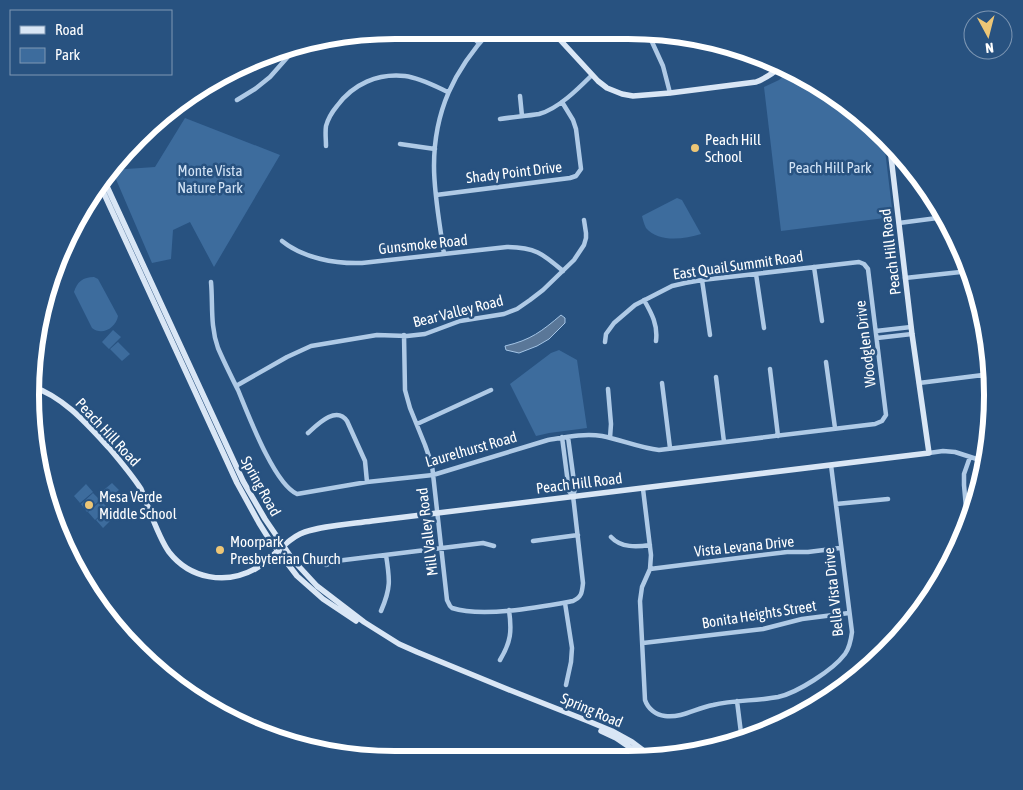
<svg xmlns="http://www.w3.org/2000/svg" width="1023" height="790" font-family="'Asap Condensed',sans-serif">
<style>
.green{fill:#3d6c9d}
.water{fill:#5a7798;stroke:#a4c5e6}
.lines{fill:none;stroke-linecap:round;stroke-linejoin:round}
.street{stroke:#afcae6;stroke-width:4.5}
.secondary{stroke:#d9e6f5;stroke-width:5.5}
.poi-dot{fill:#edc676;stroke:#285280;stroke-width:2}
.labels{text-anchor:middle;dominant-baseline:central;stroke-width:5;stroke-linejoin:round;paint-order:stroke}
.poi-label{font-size:15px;fill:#fff;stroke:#285280;text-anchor:start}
.park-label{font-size:15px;fill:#d2e3f5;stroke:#285280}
.street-label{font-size:15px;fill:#fff;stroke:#285280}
.rim{fill:none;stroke:#fff;stroke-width:6}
</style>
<rect width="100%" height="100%" fill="#285280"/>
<path class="green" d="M791 69 850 105 884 142 893 217 781 231 764 87 779 80Z
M185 118 280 155 214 267 190 222 173 230 171 259 152 263 112 170 155 167Z
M677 198 682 200 701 234C684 239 659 243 646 228 644 224 643 220 642 216Z
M94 277 98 279 118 316C116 328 102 336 92 328L74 292C77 282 83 277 94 277Z
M113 330 121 337 109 349 102 342Z
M118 342 130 354 122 361 110 349Z
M559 350 577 360 587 428 549 433 536 436 510 384 551 353Z
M112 483 119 490 106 501 99 494Z
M86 484 93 492 80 503 74 496Z
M93 493 100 500 87 512 81 504Z
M101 501 108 508 95 520 88 512Z
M108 509 115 516 103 528 96 520Z"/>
<path class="water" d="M561 315 565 318V323L549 339 537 346 519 353 506 350 505 346C531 340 542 331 561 315Z"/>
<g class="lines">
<path class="street" d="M464 30 479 43
M647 31 663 66 670 93
M520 96 522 116
M237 100 255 89 270 77 300 43
M500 119C513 117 526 116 539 114 558 109 578 89 592 75
M400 144 435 149
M326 146C326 139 325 133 326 126 328 119 332 112 337 106 353 84 378 73 405 76 420 78 435 86 448 92
M436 195 570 178 576 176 581 169 576 129 573 120 562 102
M899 223 945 217
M282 241C303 258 335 264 362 263L507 247C535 247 543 254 563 271
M444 254C440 225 434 195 434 166 434 111 454 70 491 30
M814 267 822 321
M756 274 764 328
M905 278 970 271
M702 280 710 335
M211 282C213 304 210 326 218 348 224 362 231 376 238 390 248 414 274 484 297 494L367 482 433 475 548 440C566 437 585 433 602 436 622 440 640 448 659 450L875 424 882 421 886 415 868 269 864 264 859 262 702 280 685 283 672 286 635 305 614 323 606 334 605 342
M644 300C652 314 658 325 656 341
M876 331 911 327
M404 335 405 390 410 408 425 445 432 465 447 600 450 606 452 608C483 618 540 607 573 601 582 597 582 592 583 583L574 504 573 496 569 491 562 437
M877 338 912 334
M826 362 835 428
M770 369 778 436
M986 374 991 412
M716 377 724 442
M662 383 670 448
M919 383 991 374
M236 386 287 357 311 346 377 335 407 336 425 334 460 321 504 314 517 309 530 300 543 290 574 260 584 245 586 238V233L584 220
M608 389 611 424 610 438
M417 424 491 390
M308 433C317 425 336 405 347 421L365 461 367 482
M568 437 575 489 573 496
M929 453 943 451 955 452 986 462
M643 489 651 555 650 569 642 587 640 601 645 700C648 709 656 715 665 716 683 718 696 708 713 705 734 700 756 701 778 697 797 693 833 670 845 654 850 647 851 640 852 632L831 465
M836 504 888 499
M969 523 967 519 964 485V474L970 457
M611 537C621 548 637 547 650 545
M533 541 578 535
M326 565 336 561 483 543 494 546
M650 569 787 552H808L840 548
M565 603 572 648 571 662 566 685
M381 611C391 588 390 580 386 555
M643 643 763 629 802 619 849 613
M500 660C511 642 512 631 509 610
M737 701 742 741"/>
<path class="secondary" d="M551 30 598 81 607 88 622 94 633 96 670 93 756 82C766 78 774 73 782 65
M104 180 243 481 265 519 293 560 317 586 364 622 399 644 417 652 507 689 588 721 612 731 632 742 652 757
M100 185 237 483 259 523 269 539 297 576 323 599 356 621
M31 386C64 397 87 424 110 449 121 462 132 475 141 489 149 508 158 537 169 552 190 579 226 585 255 569 272 560 283 542 300 534 318 526 351 524 372 521L929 453 912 334 890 148
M601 731 616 738 644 757"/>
</g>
<g class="poi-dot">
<circle cx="695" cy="148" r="5"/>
<circle cx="89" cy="505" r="5"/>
<circle cx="220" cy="550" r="5"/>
</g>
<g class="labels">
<g class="poi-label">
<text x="705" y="139">Peach Hill<tspan x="705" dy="17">School</tspan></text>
<text x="99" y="496">Mesa Verde<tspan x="99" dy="17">Middle School</tspan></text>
<text x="230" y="541">Moorpark<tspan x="230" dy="17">Presbyterian Church</tspan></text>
</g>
<g class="park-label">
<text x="830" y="167">Peach Hill Park</text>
<text x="210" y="170">Monte Vista<tspan x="210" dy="17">Nature Park</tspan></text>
</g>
<g class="street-label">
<text transform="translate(514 172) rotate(-7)">Shady Point Drive</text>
<text transform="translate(423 244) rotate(-6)">Gunsmoke Road</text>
<text transform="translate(890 252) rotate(-97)">Peach Hill Road</text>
<text transform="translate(738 265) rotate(-8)">East Quail Summit Road</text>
<text transform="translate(458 311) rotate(-14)">Bear Valley Road</text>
<text transform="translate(865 344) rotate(-97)">Woodglen Drive</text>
<text transform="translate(108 432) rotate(47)">Peach Hill Road</text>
<text transform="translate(471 449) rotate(-16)">Laurelhurst Road</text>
<text transform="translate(579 483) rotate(-7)">Peach Hill Road</text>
<text transform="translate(261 486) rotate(61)">Spring Road</text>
<text transform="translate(427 532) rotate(-97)">Mill Valley Road</text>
<text transform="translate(744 546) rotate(-6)">Vista Levana Drive</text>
<text transform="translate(833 592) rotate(-96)">Bella Vista Drive</text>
<text transform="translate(759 614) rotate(-9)">Bonita Heights Street</text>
<text transform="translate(592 710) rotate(23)">Spring Road</text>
</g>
</g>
<path d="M0 0H1023V790H0ZM395 39H628A356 356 0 0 1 984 395V395A356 356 0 0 1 628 751H395A356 356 0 0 1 39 395V395A356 356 0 0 1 395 39Z" fill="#285280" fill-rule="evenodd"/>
<path class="rim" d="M395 39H628A356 356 0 0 1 984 395V395A356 356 0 0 1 628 751H395A356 356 0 0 1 39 395V395A356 356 0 0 1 395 39Z"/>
<rect x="10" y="10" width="162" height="65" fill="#285280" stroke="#7e97b3"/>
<rect x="20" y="26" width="25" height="8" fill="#d9e6f5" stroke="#7e97b3"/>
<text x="55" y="35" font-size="15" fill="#ffffff">Road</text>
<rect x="20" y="48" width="25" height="15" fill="#3d6c9d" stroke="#7e97b3"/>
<text x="55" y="60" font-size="15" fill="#ffffff">Park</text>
<g transform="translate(988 35) rotate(173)"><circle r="24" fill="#285280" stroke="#7e97b3"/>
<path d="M0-4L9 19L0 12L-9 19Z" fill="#edc676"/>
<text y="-8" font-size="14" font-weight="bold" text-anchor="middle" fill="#ffffff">N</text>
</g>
</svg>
